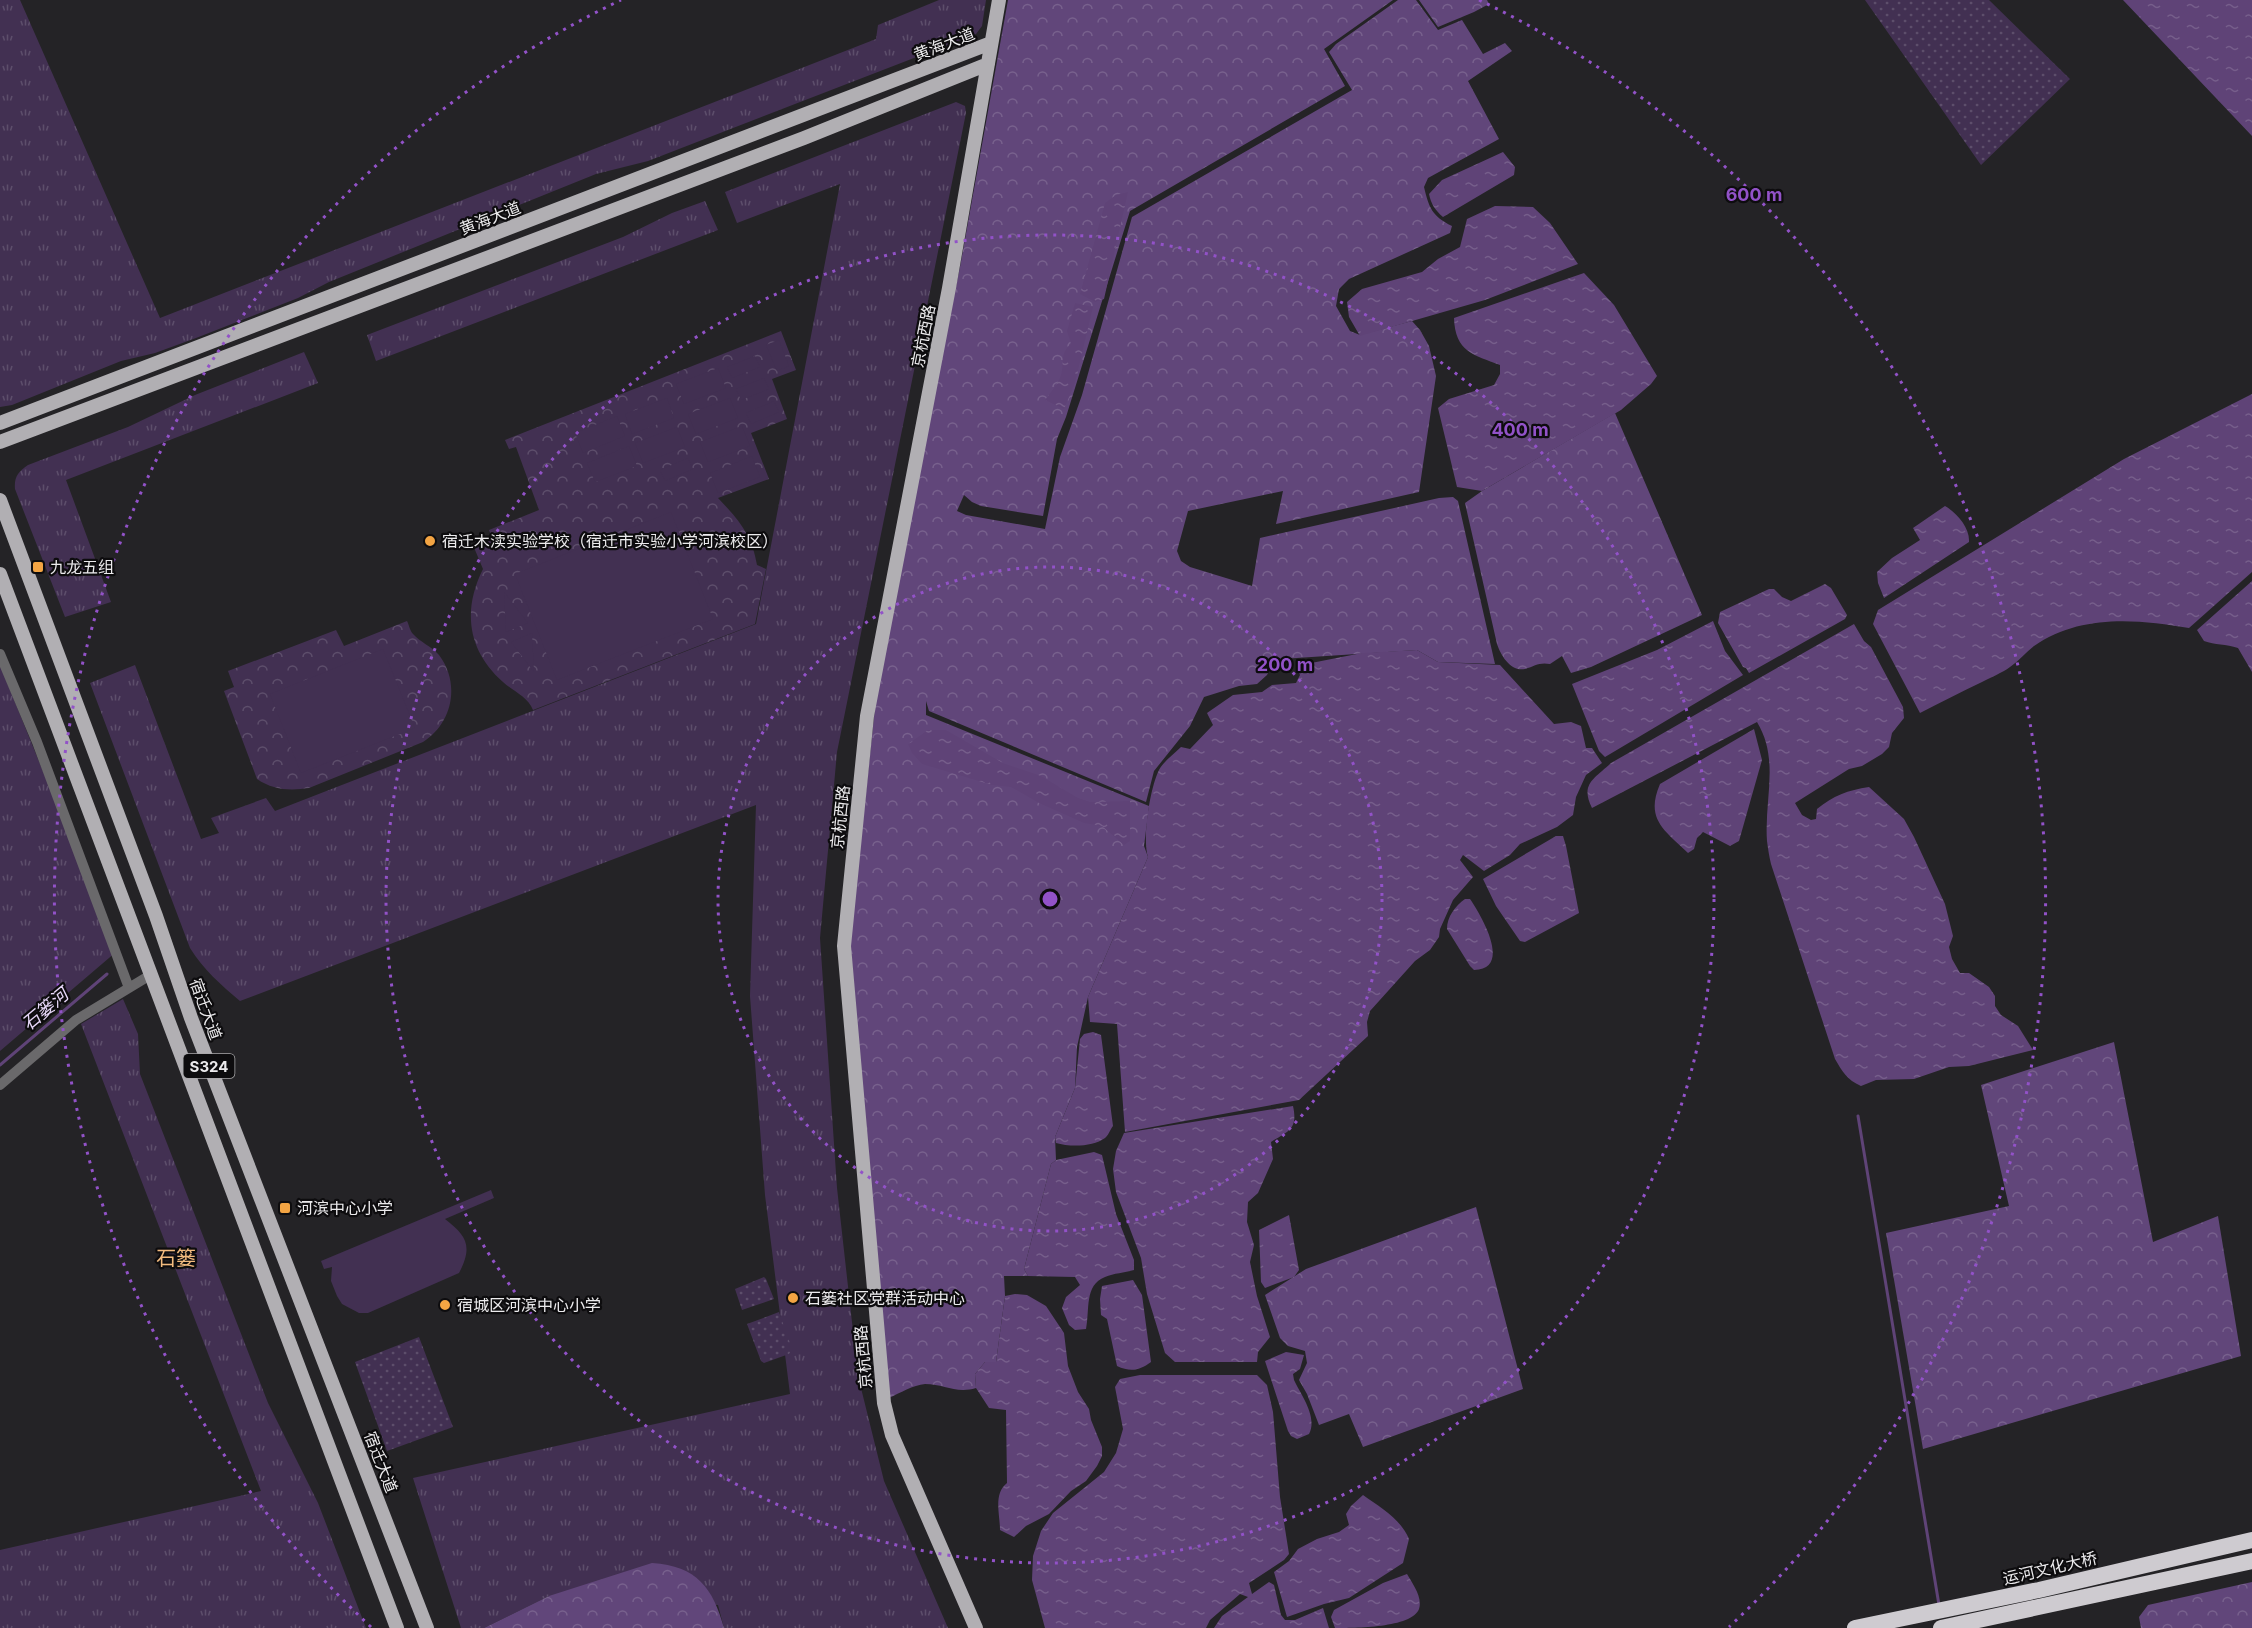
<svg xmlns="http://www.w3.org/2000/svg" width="2252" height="1628" font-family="Inter,'Noto Sans SC',sans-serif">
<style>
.grass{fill:url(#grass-tufts)}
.forest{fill:url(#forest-crowns)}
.park{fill:url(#park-crowns)}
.garden{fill:url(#garden-dots)}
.pitch{fill:#423052}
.water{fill:url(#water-ripples)}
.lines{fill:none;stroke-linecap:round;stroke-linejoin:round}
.stream{stroke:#5f4377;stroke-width:3}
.minor{stroke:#6a696b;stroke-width:10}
.major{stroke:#b1afb3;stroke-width:14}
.highway{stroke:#cecbd0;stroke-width:16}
.ring{fill:none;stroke:#9252c8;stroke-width:3;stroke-dasharray:3 6}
.poi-dot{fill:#f3a443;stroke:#0d0c0e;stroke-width:2}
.labels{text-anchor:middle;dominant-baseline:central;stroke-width:4.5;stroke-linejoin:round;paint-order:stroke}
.shield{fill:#0d0c0e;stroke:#a9a8aa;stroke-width:1.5}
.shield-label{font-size:15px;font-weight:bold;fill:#ecebed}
.street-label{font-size:16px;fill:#ecebed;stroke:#0d0c0e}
.poi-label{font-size:16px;fill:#ecebed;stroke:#0d0c0e;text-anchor:start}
.water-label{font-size:18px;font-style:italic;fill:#e8d8f9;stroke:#0d0c0e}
.quarter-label{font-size:20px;fill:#f2bb7f;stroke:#0d0c0e}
.centre{fill:#9252c8;stroke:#0d0c0e;stroke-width:3}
.ring-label{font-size:18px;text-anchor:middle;font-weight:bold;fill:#9252c8;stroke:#0d0c0e;stroke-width:4.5;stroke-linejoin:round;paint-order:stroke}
</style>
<defs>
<pattern id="grass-tufts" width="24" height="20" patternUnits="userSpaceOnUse" patternTransform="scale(1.5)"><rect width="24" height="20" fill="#423052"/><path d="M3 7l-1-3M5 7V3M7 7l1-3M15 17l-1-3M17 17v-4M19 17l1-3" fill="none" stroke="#5d4e6b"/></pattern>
<pattern id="forest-crowns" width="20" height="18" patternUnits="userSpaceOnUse" patternTransform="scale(1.5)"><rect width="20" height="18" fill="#61467a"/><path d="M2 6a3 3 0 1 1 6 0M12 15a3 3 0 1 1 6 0" fill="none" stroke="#78618d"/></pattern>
<pattern id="park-crowns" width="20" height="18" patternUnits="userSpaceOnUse" patternTransform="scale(1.5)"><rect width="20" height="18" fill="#423052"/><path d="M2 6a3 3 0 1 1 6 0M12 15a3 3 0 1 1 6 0" fill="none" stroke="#5d4e6b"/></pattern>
<pattern id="garden-dots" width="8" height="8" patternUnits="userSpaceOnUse" patternTransform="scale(1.5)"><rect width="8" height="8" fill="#423052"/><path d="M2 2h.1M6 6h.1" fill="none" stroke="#5d4e6b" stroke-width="1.8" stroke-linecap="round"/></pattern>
<pattern id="water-ripples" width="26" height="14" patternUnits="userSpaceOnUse" patternTransform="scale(1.5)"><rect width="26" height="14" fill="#5f4377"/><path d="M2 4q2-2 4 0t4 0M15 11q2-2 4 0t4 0" fill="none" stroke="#765e8b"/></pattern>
</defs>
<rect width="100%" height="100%" fill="#242326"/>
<path class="grass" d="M0 0H20L160 318 876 39 878 25 939 0H986L982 26 976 34 648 161 596 174 329 282 298 298 196 338 155 353 121 361 12 405 0 407Z
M956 102 965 106 966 113 837 752 820 938 837 1188 858 1376 884 1481 948 1628H724L718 1605 549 1596 484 1628H461L413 1478 790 1394 765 1195 750 996 756 805 240 1001C220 984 204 970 190 948L90 683 135 665 201 839 219 833 211 818 266 798 275 811 756 624 840 184 737 223 725 192Z
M705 201 718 230 376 361 367 335 623 237 672 213Z
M304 352 318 383 66 480 111 602 65 617 15 489C14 477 18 472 28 465L128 427 195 395Z
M0 665 116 952 0 1051Z
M123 999 138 1034 140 1074 268 1403 318 1503 366 1628H0V1550L261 1491 81 1024Z"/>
<path class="forest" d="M1008 0H1393L1324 49 1345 86 1130 211 1066 417 1057 439 1043 516 981 506 972 502 964 495 957 511 966 515 1045 529 1060 457 1082 395 1132 217 1352 90 1329 52 1336 44 1398 0H1416L1438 30 1462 20 1483 54 1505 43 1512 51 1468 81 1499 139 1428 178 1424 187C1429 208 1432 216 1452 226L1450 233 1349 279 1339 289 1336 306 1350 331 1360 335 1412 321 1420 330 1429 346 1436 376 1419 492 1276 524 1283 491 1188 511 1177 551 1181 561 1190 567 1252 586 1260 538 1439 498 1453 497 1458 501 1495 664 1438 662 1417 650 1266 660 1272 665 1267 675 1257 684 1239 686 1204 697 1190 726 1154 771 1146 802 929 711 926 701V715L1149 806 1144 846 1148 857 1088 997 1077 1047 1075 1088 1055 1137 1056 1160 1051 1164 1024 1269 1028 1276H1004L1005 1296 996 1362H985L975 1374 976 1388C956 1394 944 1384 925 1384 913 1385 900 1393 889 1398L850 941 876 698 926 431 960 267Z
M1419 0H1487L1489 4 1474 12 1438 27Z
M1615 413 1702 615 1591 667 1571 673 1562 656 1550 664C1539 662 1535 666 1525 669 1511 672 1501 656 1497 644L1465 503 1482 491Z
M2114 1042 2153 1242 2218 1216 2241 1356 1923 1449 1886 1233 2009 1206 1981 1085Z
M1476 1207 1523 1389 1363 1447 1349 1414 1319 1425 1307 1394 1299 1380 1307 1363 1305 1351 1288 1346 1280 1338 1265 1295 1306 1269Z
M652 1563C697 1566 713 1588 724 1628H484L549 1596Z
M2252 1582V1628H2141L2139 1617 2148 1605Z"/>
<path class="park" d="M781 331 796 370 772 379 787 419 751 433 769 479 718 498C739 520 752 535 757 565L766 569 755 624 533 710C528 697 514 692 503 682 468 651 462 611 483 569L473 545 492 538 489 530 539 510 516 447 509 449 505 440Z
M407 621C409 625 410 631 413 634 420 642 431 646 439 655 461 684 452 724 423 742L309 788C290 791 273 790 257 779L224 691 234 687 228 671 336 630 344 646Z"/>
<path class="garden" d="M1865 0H1989L2070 79 1981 165Z
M764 1277 766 1279 774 1299 742 1310 735 1289Z
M779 1312 792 1349 789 1354 764 1363 761 1361 747 1324Z
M419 1337 453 1427 387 1451 355 1362Z"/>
<path class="pitch" d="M779 340 789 366 777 371 766 345Z
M755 356 760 367 732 378 727 367Z
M718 368 726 388 684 404 676 384Z
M764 378 769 389 741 400 736 389Z
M667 398 674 418 632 434 625 414Z
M730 398 738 418 696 434 688 414Z
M774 401 779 412 751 424 746 413Z
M617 416 625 436 583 453 575 433Z
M742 426 750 446 708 462 700 442Z
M677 427 685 447 643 463 635 443Z
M629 446 637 466 595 482 587 463Z
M752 456 760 477 718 493 710 473Z
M688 458 693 469 665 481 660 470Z
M671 512 713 619 557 680 515 574Z
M504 592 528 623 506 632Z
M532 633 534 672 511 642Z
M383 649 415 728 301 773 270 694Z
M491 1190 494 1198 445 1219C467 1236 473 1246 459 1273L368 1313H359L342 1304 337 1296 331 1281 332 1267 324 1269 321 1261Z"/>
<path class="water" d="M2123 0H2252V136Z
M1503 152 1515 167 1514 175 1443 217C1435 210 1431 204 1429 194L1442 180Z
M1128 192 1104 299 1095 302 1080 294 1105 203 1116 195Z
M1495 206 1533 207 1550 223 1578 264 1485 300 1360 336 1349 317 1347 302 1362 289 1422 272 1438 259 1460 247 1467 219Z
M1584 273 1614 305 1657 376 1651 384 1621 410 1482 491 1457 487 1438 408 1449 399 1494 385 1500 374V365C1474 355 1455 352 1454 318Z
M1075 303 1093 307 1075 383 1064 409 1045 400C1050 393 1059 383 1061 375 1065 362 1059 354 1071 344L1067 331Z
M2252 394V572L2189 628C2137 619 2080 614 2034 646 2026 652 2019 661 2010 667 2002 673 1991 677 1982 682 1961 692 1941 702 1920 713L1873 624 1878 610 2124 459Z
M1945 506C1957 513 1970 528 1969 542L1884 598 1878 583 1877 572 1892 558 1920 540 1913 528Z
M2252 581V672L2238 648C2226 644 2215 645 2204 641L2197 630Z
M1825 584 1831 588 1847 615 1845 619 1749 673 1746 668 1743 667 1718 623 1720 612 1769 589H1774L1782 597 1791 601Z
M1713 621 1725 651 1743 675 1605 757 1599 751 1572 684 1657 650Z
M1854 624 1864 641 1871 647 1903 707 1904 718 1892 733 1889 747 1882 754 1862 766 1849 769 1795 803 1802 815 1811 820 1816 819 1817 809C1833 796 1848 790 1869 787L1904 819 1914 837 1945 904 1953 936 1949 947 1952 959 1960 973H1969L1989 987 1995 996V1006L2001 1015 2018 1026 2033 1050 1969 1066 1949 1067 1914 1079 1876 1080 1861 1086C1847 1080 1842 1071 1835 1059L1771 864C1769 856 1768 848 1767 841 1764 799 1780 760 1757 722L1592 808C1580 784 1594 779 1611 763Z
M1417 650 1438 662 1500 665 1554 724 1571 722 1581 726 1586 748H1592L1602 763 1586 775 1576 797 1573 815 1557 827 1520 844 1510 855 1484 871 1463 855 1460 860 1473 877 1453 900 1440 929 1439 937 1430 950 1415 961 1370 1011 1367 1022 1368 1036 1299 1100 1125 1132 1117 1024 1090 1022 1088 997 1148 857C1142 839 1150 788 1159 770 1163 762 1174 754 1181 747L1190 749 1213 725 1207 713 1233 695 1262 692 1272 685 1296 683 1300 675 1296 666 1362 653Z
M1754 729 1762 760 1739 841 1730 846 1703 832 1697 838 1694 849 1688 853C1664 830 1645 819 1660 784Z
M928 730H946L1003 763 1041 776 1078 798 1090 802 1130 801V841L1124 845 1102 826 1084 823 1039 803 1011 787 992 785 922 764 912 753 908 744Z
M1556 836H1563L1566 846 1579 913 1525 942 1520 941 1496 906 1483 879Z
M1465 899H1470C1481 915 1513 969 1474 970L1470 966 1447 929C1447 917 1455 906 1465 899Z
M1093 1032 1101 1035 1113 1126C1110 1130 1108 1136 1105 1138 1093 1147 1070 1147 1056 1143L1055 1137 1075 1088 1080 1039 1084 1034Z
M1293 1106C1298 1129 1289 1131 1271 1142L1273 1159 1258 1193 1248 1202 1247 1222 1254 1245 1250 1262 1257 1296 1270 1337 1258 1352 1257 1362H1175L1165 1353 1147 1294 1141 1258 1116 1192 1113 1169 1116 1151 1124 1133Z
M1094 1152 1102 1155 1116 1214 1134 1260V1270C1124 1273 1114 1273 1105 1277 1084 1285 1090 1310 1086 1329L1075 1330 1069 1325 1062 1308 1066 1297 1080 1285 1075 1277 1028 1276 1024 1269 1051 1164 1056 1160Z
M1289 1215 1299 1270 1294 1277 1265 1288 1261 1282 1259 1230Z
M1133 1280 1142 1295 1151 1362C1139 1371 1130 1372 1117 1366L1107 1319 1101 1315 1100 1299 1102 1286Z
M1015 1294 1027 1295 1046 1306 1064 1333 1068 1366 1078 1392 1089 1409 1091 1420 1102 1447V1456L1097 1466 1086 1481 1071 1491 1049 1514 1026 1526 1014 1537 1000 1530C1000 1514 993 1494 1007 1483L1006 1410 989 1408 976 1388 975 1374 985 1362H996L1005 1296Z
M1286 1352 1304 1355 1300 1369 1293 1374 1294 1380C1301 1395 1318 1417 1309 1434L1297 1439 1291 1436 1288 1431 1265 1361Z
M1140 1375H1257L1267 1385 1273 1412 1280 1497 1289 1554 1284 1560 1249 1583 1252 1594 1269 1582 1274 1585 1281 1615 1285 1620H1295L1323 1608 1329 1628H1214L1222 1616 1248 1597 1240 1594 1210 1620 1206 1628H1045L1032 1580 1033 1556 1041 1531 1053 1513 1104 1472 1116 1453 1123 1429 1115 1387 1120 1379Z
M1363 1495C1381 1508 1400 1518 1409 1539L1403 1563 1349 1598 1324 1604 1287 1617 1274 1572 1289 1561 1298 1549 1317 1539 1339 1532 1349 1525 1346 1514 1351 1506Z
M1407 1574C1412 1583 1423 1597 1419 1609 1412 1628 1354 1628 1335 1628L1331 1617 1334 1610 1383 1583Z"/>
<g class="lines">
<path class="stream" d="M0 1065 107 974
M1858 1116 1939 1605"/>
<path class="minor" d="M0 654 37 742 129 988
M0 1085 76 1020 152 974"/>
<path class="major" d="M0 423 991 43
M0 442 804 138 988 64
M0 500 156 916 191 1018 427 1628
M0 574 397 1628
M976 1628 892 1435 884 1403 844 946 867 716 949 288 999 0"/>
<path class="highway" d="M1855 1628 2039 1590 2252 1540
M1941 1628 2252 1561"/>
</g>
<g class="ring">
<circle cx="1050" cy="899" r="332"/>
<circle cx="1050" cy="899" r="664"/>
<path d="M371 1627A996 996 0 0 1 621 0M1479 0A996 996 0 0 1 1729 1627"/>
</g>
<g class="poi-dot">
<circle cx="430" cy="541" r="6"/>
<rect x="32" y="561" width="12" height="12" rx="3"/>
<rect x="279" y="1202" width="12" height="12" rx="3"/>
<circle cx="793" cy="1298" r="6"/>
<circle cx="445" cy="1305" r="6"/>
</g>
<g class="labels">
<rect class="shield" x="183.5" y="1054" width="51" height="24" rx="4.5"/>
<g class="shield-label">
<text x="209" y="1066">S324</text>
</g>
<g class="street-label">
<text transform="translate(944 44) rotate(-21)">黄海大道</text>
<text transform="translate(490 218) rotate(-21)">黄海大道</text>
<text transform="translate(923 336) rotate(-79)">京杭西路</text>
<text transform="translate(840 817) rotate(-84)">京杭西路</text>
<text transform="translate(206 1009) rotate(70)">宿迁大道</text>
<text transform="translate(863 1357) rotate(-95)">京杭西路</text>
<text transform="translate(381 1462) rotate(69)">宿迁大道</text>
<text transform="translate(2050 1568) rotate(-13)">运河文化大桥</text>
</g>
<g class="poi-label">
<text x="442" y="541">宿迁木渎实验学校（宿迁市实验小学河滨校区）</text>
<text x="50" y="567">九龙五组</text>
<text x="297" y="1208">河滨中心小学</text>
<text x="805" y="1298">石篓社区党群活动中心</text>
<text x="457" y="1305">宿城区河滨中心小学</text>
</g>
<g class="water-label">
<text transform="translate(45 1009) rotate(-40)">石篓河</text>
</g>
<g class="quarter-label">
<text x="176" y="1258">石篓</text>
</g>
</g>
<circle cx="1050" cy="899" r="9" class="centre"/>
<g class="ring-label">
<text x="1754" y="201">600 m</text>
<text x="1520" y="436">400 m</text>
<text x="1285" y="671">200 m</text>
</g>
</svg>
